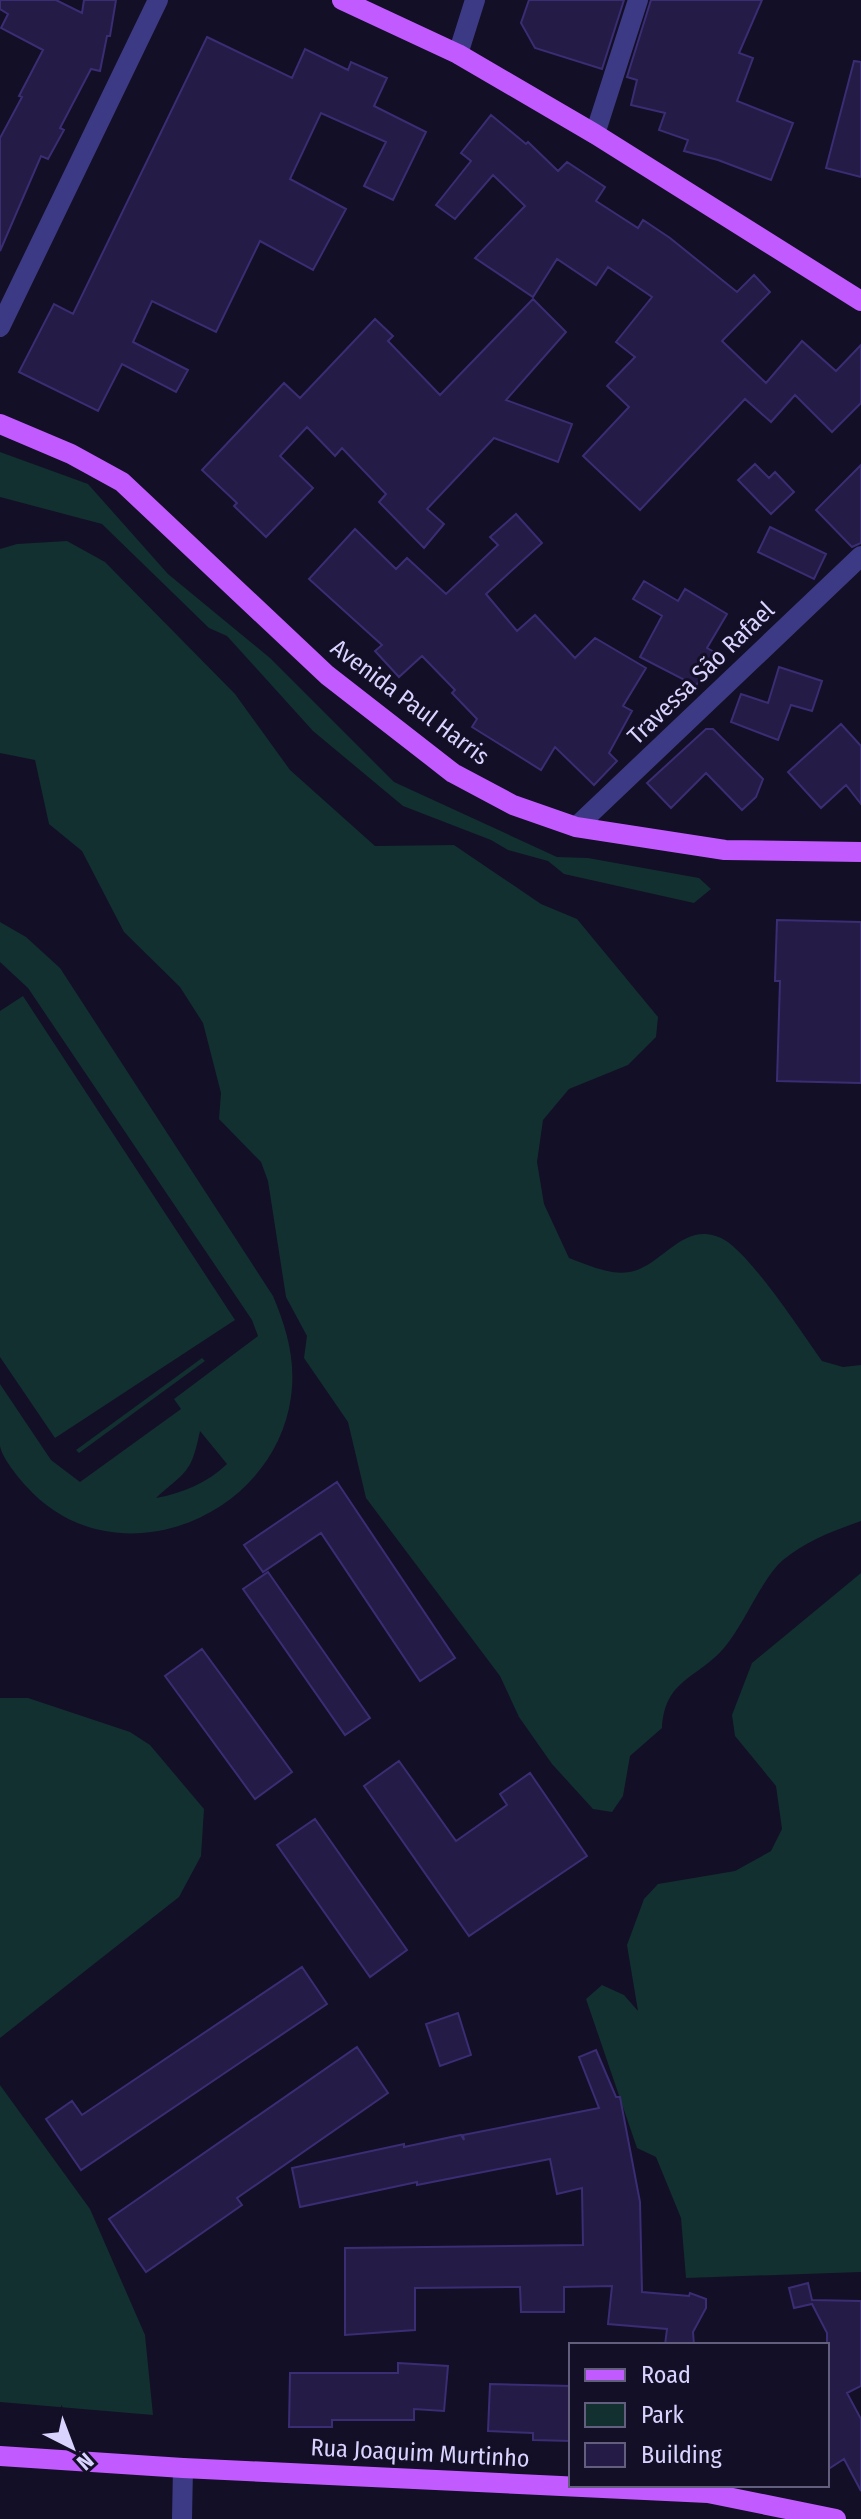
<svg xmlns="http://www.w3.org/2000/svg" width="861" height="2519" font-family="'Fira Sans Condensed',sans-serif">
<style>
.green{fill:#12302f;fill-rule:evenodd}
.building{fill:#241b47;stroke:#3b2d73;stroke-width:2}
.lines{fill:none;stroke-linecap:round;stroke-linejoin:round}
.minor{stroke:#3d3a85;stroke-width:20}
.major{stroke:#c25bff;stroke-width:20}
.labels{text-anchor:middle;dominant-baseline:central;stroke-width:6;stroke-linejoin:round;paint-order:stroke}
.street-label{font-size:24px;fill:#d9d4ff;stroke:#130f26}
</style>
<rect width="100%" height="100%" fill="#130f26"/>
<path class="green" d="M0 452 88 484 168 574 270 658 394 782 557 857 588 858 699 878 711 889 694 903 564 874 548 861 508 850 491 840 403 806 313 731 227 636 209 628 102 524 0 497Z
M67 541 105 562 235 694 290 770 375 846 454 845 541 904 577 919 658 1017 656 1037 628 1065 569 1089 543 1120 537 1162 544 1204 569 1258C589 1265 612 1277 634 1271 664 1262 685 1221 721 1238 748 1250 802 1333 822 1361L843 1367 861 1365V1521C833 1531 806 1541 783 1560 762 1578 744 1625 724 1648 697 1679 665 1679 662 1728L630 1756 623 1796 612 1812 593 1809 552 1764 519 1717 500 1676 366 1498 348 1422 304 1358 307 1336 286 1297 268 1181 261 1162 219 1119 221 1093 203 1023 180 987 124 932 82 851 49 824 35 760 0 753V549L17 544Z
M0 922 26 937 60 968 273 1296C287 1329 296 1361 291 1397 274 1520 112 1583 26 1486 18 1477 2 1458 0 1446 0 1426 0 1404 0 1384L51 1460 80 1482 181 1409 174 1399 258 1336 252 1320 28 988 0 962ZM200 1431 227 1464C207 1483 183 1493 156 1498 187 1470 191 1474 200 1431Z
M23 996 235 1320 55 1438 0 1357V1011Z
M202 1358 205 1361 79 1453 76 1450Z
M861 1573V2272L686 2278 681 2218 656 2157 637 2148 586 1999 602 1985 624 1995 638 2011 627 1945 644 1899 658 1884 735 1871 771 1851 782 1829 776 1786 735 1736 732 1715 752 1663Z
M0 1698H28L130 1732 150 1745 204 1809 201 1856 179 1897 0 2038Z
M0 2085 90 2209 145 2335 153 2415 0 2402Z"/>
<path class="building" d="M0 0H56L82 13 84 0H116L110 36H107L100 71 91 69 60 128 64 130 48 159 41 156 0 251V138L22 97 19 96 43 50 1 28 8 14 0 9Z
M529 0H624L602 69 535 48 521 23Z
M651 0H762L739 53 753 58 737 101 793 123 771 180 718 160 684 151 688 140 659 130 665 113 631 105 637 80 627 77Z
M207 37 292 78 305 49 348 70 351 62 387 78 374 106 426 132 393 200 364 186 386 142 321 113 290 179 346 209 313 270 260 241 216 332 152 301 133 342 188 370 176 392 122 364 98 411 19 372 54 304 73 314Z
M854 61 861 62V177L826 168Z
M491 115 526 144 528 142 558 171 567 162 605 187 596 201 638 228 643 220 670 238 737 292 754 275 770 292 722 341 766 383 802 341 836 371 861 345V403L832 432 795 395 771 422 745 399 640 510 583 456 629 407 607 386 635 357 616 342 652 297 608 267 596 285 557 259 533 297 475 258 525 206 493 175 455 219 436 205 471 161 461 153Z
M533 299 566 332 506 400 572 424 558 462 494 438 427 509 444 524 424 548 379 502 386 494 342 448 335 456 307 427 280 456 313 488 266 537 234 506 237 503 202 470 284 383 300 398 375 319 393 336 388 341 440 395Z
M755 464 769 478 775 472 794 492 771 514 738 480Z
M861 465V543L852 547 816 510Z
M516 514 542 543 486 594 517 631 535 615 575 658 595 638 646 668 623 706 632 711 609 753 617 761 594 785 555 747 541 770 472 727 477 719 452 693 455 690 422 656 399 677 375 651 382 645 309 579 355 529 396 569 407 558 446 594 498 545 490 537Z
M770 527 826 554 814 579 758 552Z
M644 581 678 601 685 589 727 614 707 648 714 652 696 686 640 657 662 616 633 599Z
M779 667 822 681 812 711 791 705 778 740 731 722 741 694 768 703Z
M841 724 861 746V804L846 785 821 808 788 772Z
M706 729H713L763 779 756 797 742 810 706 773 671 808 647 783Z
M777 920 861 922V1083L777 1081 780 981H775Z
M337 1482 455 1658 420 1681 321 1533 263 1572 244 1545Z
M268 1572 370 1718 345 1735 243 1589Z
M202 1649 292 1772 255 1799 165 1676Z
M399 1761 456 1841 507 1805 500 1794 530 1773 587 1856 469 1936 364 1786Z
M315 1819 407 1950 370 1977 277 1845Z
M302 1967 327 2004 81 2170 46 2119 72 2101 82 2115Z
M458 2013 471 2055 440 2066 426 2024Z
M357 2047 388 2093 237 2198 242 2205 146 2272 109 2219Z
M596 2050 616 2097H620L640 2202 642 2292 689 2296 690 2293 706 2299V2308L693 2332 694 2345H665L667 2329 608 2324 612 2286 564 2287V2312H521L520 2287 415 2288V2330L345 2335V2248L583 2245 582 2188 557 2194 550 2159 417 2185V2182L300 2207 292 2168 404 2144V2147L461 2135 464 2140 463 2135 599 2108 579 2057Z
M808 2283 812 2300 861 2301V2386L847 2393 861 2419V2491L844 2459 827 2470V2333L812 2304 794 2308 789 2288Z
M398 2363 448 2366 444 2411 414 2409V2420H332V2427H289L290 2373H398Z
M490 2384 571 2386V2441L533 2440V2433L488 2431Z"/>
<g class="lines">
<path class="minor" d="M458 54 475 0
M595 134 638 0
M0 327 158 0
M576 827 861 556
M182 2519 183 2468"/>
<path class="major" d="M342 0 458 54 595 134 861 301
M0 424 71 454 122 482 327 675 453 773 513 805 576 827 725 850 861 852
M0 2456 183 2468 708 2493 836 2519"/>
</g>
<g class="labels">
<g class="street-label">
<text transform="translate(701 673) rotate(-44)">Travessa São Rafael</text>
<text transform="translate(410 702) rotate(37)">Avenida Paul Harris</text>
<text transform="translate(420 2453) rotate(3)">Rua Joaquim Murtinho</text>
</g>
</g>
<rect x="569" y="2343" width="260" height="144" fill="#130f26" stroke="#625e7d" stroke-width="2"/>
<rect x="585" y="2369" width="40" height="12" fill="#c25bff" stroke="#625e7d" stroke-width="2"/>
<text x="641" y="2383" font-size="24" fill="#d9d4ff">Road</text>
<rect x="585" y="2403" width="40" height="24" fill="#12302f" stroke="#625e7d" stroke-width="2"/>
<text x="641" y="2423" font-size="24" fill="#d9d4ff">Park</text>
<rect x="585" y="2443" width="40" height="24" fill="#241b47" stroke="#625e7d" stroke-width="2"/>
<text x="641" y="2463" font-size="24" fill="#d9d4ff">Building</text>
<g transform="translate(72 2447) rotate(138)" stroke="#130f26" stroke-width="6" paint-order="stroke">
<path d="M0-6L14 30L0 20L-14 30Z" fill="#d9d4ff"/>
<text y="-12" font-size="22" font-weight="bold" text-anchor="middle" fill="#d9d4ff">N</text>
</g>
</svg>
